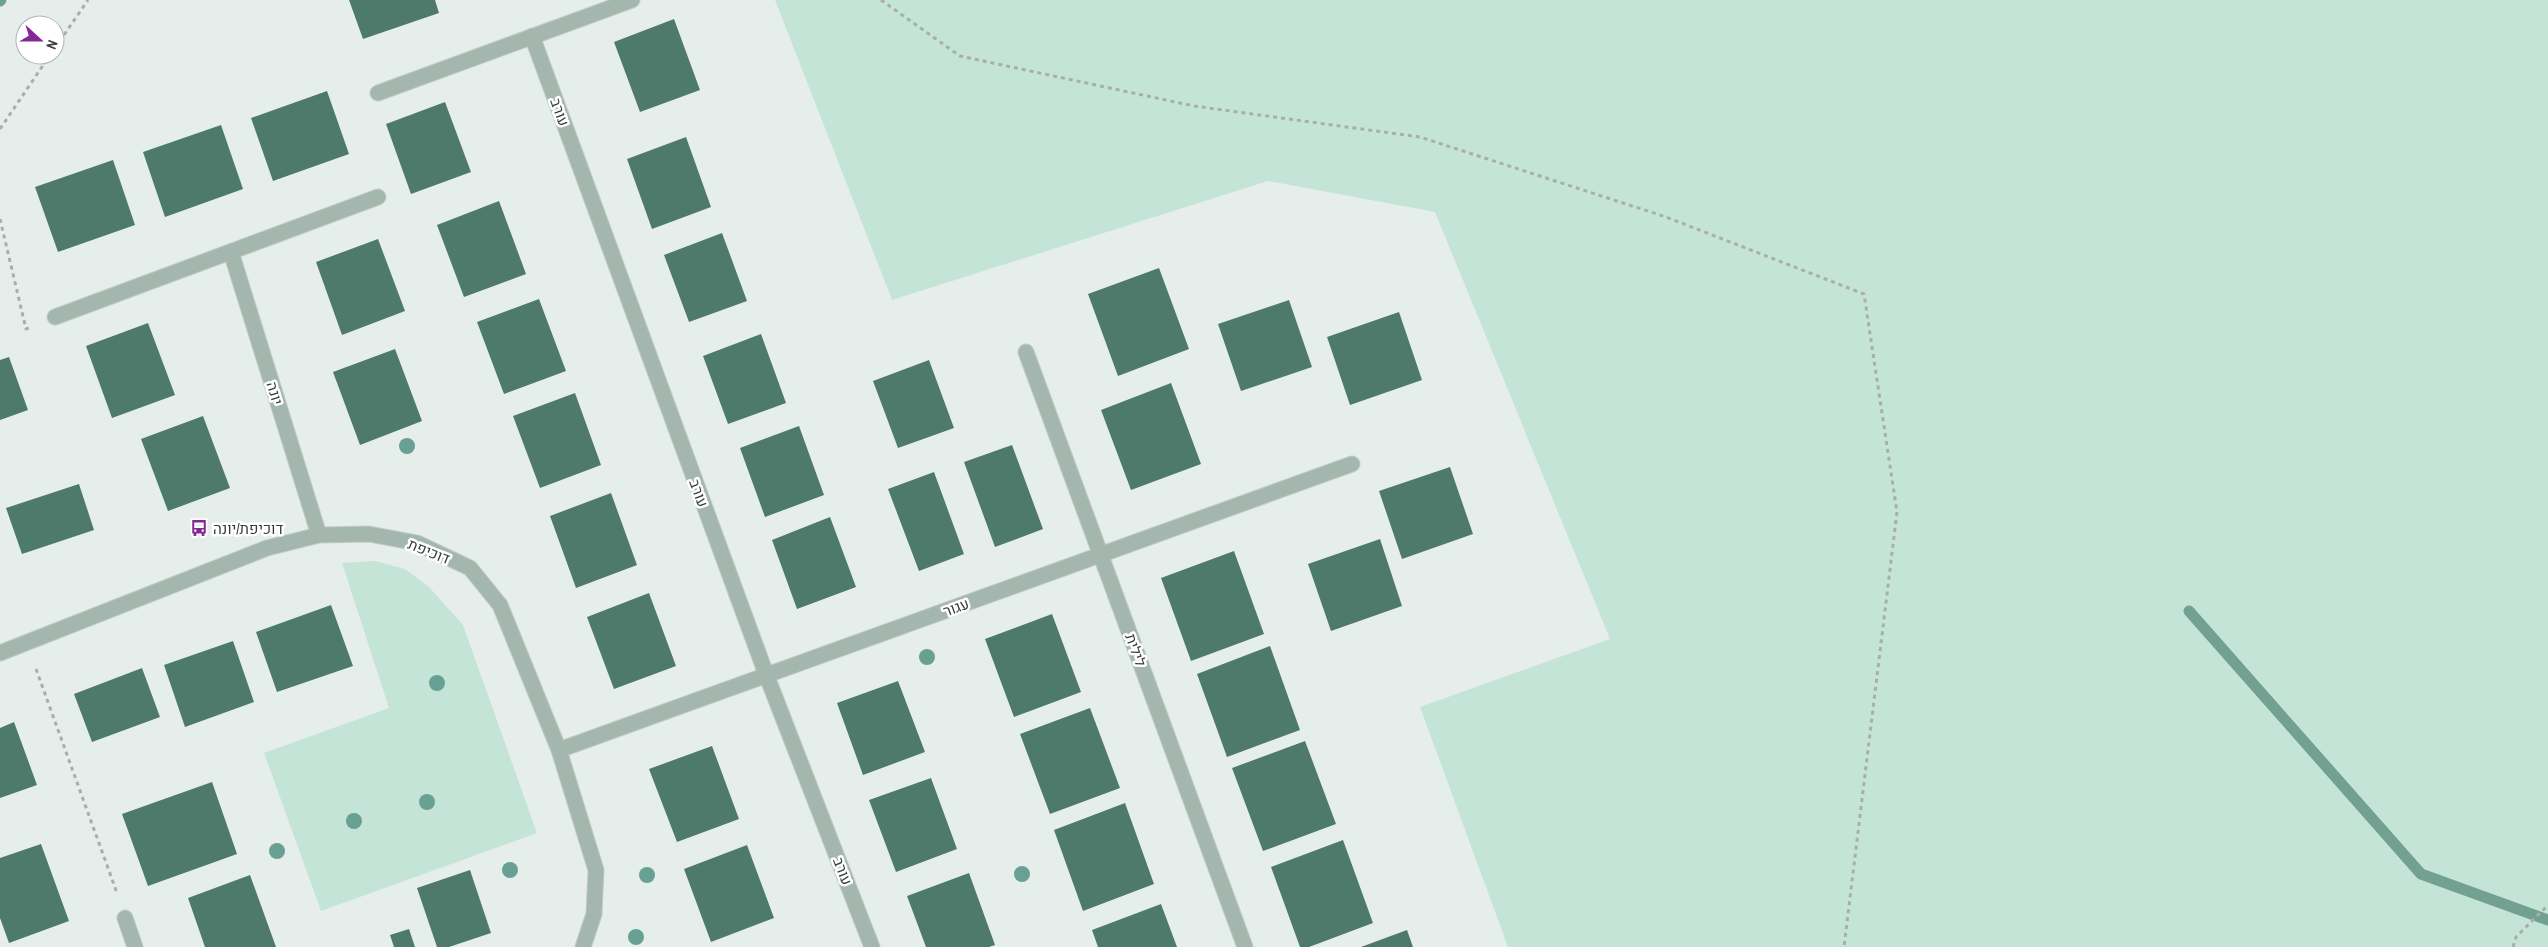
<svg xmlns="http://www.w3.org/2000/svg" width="2548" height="947" font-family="'Archivo Narrow',Heebo,sans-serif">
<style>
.green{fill:#c5e4d8}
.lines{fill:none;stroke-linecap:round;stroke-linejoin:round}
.stream{stroke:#73a191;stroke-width:11}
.building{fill:#4d7a6b}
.minor-casing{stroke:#c3cac8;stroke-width:17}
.path{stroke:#a8aeac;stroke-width:3;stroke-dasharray:4 4;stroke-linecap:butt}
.minor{stroke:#a3b7af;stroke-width:15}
.tree{fill:#69a094}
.labels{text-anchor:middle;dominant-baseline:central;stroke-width:5;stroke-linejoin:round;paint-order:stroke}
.street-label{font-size:15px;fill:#393c3b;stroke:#fff}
.poi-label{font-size:15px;fill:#393c3b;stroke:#fff;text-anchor:start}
</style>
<rect width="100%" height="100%" fill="#e6eeeb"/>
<path class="green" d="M775 0H2548V947H1508L1420 707 1610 639 1435 212 1268 181 892 300Z
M375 561 405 569 429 587 463 625 537 833 321 911 264 753 389 708 342 563Z"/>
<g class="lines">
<path class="stream" d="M0 1 1 0
M2189 611 2421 874 2548 920"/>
</g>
<path class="building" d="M349 0H435L439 13 363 39Z
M674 19 700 90 640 112 614 42Z
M327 91 349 154 273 181 251 118Z
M445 102 471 172 411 194 386 124Z
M221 125 243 189 165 217 143 152Z
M686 137 711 207 652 229 627 159Z
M113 160 135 225 58 252 35 187Z
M499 201 526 274 464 297 437 225Z
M722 233 747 301 689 322 664 255Z
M378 239 405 311 342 335 316 262Z
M1159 268 1189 349 1118 376 1088 294Z
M539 299 566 371 504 394 477 322Z
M1289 300 1312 367 1241 391 1218 324Z
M1399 312 1422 380 1350 405 1327 337Z
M148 323 175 395 112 418 86 346Z
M761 334 786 403 728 424 703 356Z
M395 349 422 421 360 445 333 372Z
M9 357 28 410 0 420V360Z
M929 360 954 428 898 448 873 381Z
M1171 383 1201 464 1131 490 1101 410Z
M575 393 601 465 540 488 513 416Z
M203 416 230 488 168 511 141 439Z
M799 426 824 495 765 517 740 448Z
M1012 445 1043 529 995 547 964 462Z
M1450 467 1473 534 1402 559 1379 491Z
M934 472 964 554 919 571 888 489Z
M79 484 94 530 22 554 6 508Z
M611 493 637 565 576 588 550 516Z
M830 517 856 587 797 609 772 540Z
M1380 539 1402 606 1331 631 1308 564Z
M1234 551 1264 634 1191 661 1161 578Z
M649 593 676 666 614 689 587 617Z
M331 605 353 666 277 692 256 632Z
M1052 614 1081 692 1014 717 985 639Z
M233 641 254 702 185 727 164 665Z
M1270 646 1300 730 1227 757 1197 674Z
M142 668 160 717 92 742 74 694Z
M898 681 925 752 863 775 837 703Z
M1090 708 1120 788 1050 814 1020 734Z
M14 722 37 785 0 798V728Z
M1305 741 1336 824 1263 851 1232 768Z
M712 746 739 819 677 842 649 769Z
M931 778 957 849 896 872 869 800Z
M212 782 237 854 148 886 122 814Z
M1125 803 1154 884 1083 911 1054 830Z
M1343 840 1373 923 1309 947H1300L1271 867Z
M41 844 69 921 9 943 0 918V858Z
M747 845 774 918 711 942 684 869Z
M470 870 491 933 449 947H437L417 888Z
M969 873 995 945 989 947H926L907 896Z
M250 875 276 947H205L188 898Z
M1161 904 1177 947H1098L1092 930Z
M409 929 415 947H394L390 935Z
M1407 930 1413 947H1361Z"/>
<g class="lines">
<g class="minor-casing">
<path id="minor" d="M532 36 766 674 872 947
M378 93 632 0
M231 252 319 535
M55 317 378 197
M1026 352 1245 947
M0 653 267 548 319 535 369 534 417 543 470 568 500 605 559 750 596 870 594 914 583 947
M559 750 1352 464
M125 918 135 947"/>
</g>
<path class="path" d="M881 0 960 56 1194 106 1420 137 1666 217 1864 294 1897 512 1844 947
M55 48 88 0
M0 129 50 55
M0 219 26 329 31 327
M36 669 117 893
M2513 947 2516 937 2548 905"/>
<use href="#minor" class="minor"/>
</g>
<g class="tree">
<circle cx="407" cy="446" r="8"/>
<circle cx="927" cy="657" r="8"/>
<circle cx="437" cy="683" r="8"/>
<circle cx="427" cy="802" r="8"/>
<circle cx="354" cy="821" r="8"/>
<circle cx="277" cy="851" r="8"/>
<circle cx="510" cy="870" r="8"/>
<circle cx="1022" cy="874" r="8"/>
<circle cx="647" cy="875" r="8"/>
<circle cx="636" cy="937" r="8"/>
</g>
<defs>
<g id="bus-bare" transform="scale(1.35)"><path d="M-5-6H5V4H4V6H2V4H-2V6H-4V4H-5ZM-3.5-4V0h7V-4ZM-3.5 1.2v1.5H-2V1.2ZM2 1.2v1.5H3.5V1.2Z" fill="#842894" stroke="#fff" stroke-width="2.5" paint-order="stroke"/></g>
</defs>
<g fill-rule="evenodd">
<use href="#bus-bare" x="199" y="528"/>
</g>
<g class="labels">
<g class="street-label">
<text transform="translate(560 112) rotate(70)">עורב</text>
<text transform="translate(275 393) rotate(73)">יונה</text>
<text transform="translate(699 493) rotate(70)">עורב</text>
<text transform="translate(429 551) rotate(22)">דוכיפת</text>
<text transform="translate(956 607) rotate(-20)">עגור</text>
<text transform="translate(1136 650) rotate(70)">לילית</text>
<text transform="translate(843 871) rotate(69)">עורב</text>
</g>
<g class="poi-label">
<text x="213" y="528">דוכיפת/יונה</text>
</g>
</g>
<g transform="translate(40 40) rotate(111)"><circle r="24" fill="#ffffff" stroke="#b0b1b1"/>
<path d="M0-4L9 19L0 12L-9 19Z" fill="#842894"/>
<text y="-8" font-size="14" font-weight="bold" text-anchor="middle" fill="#393c3b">N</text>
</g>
</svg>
